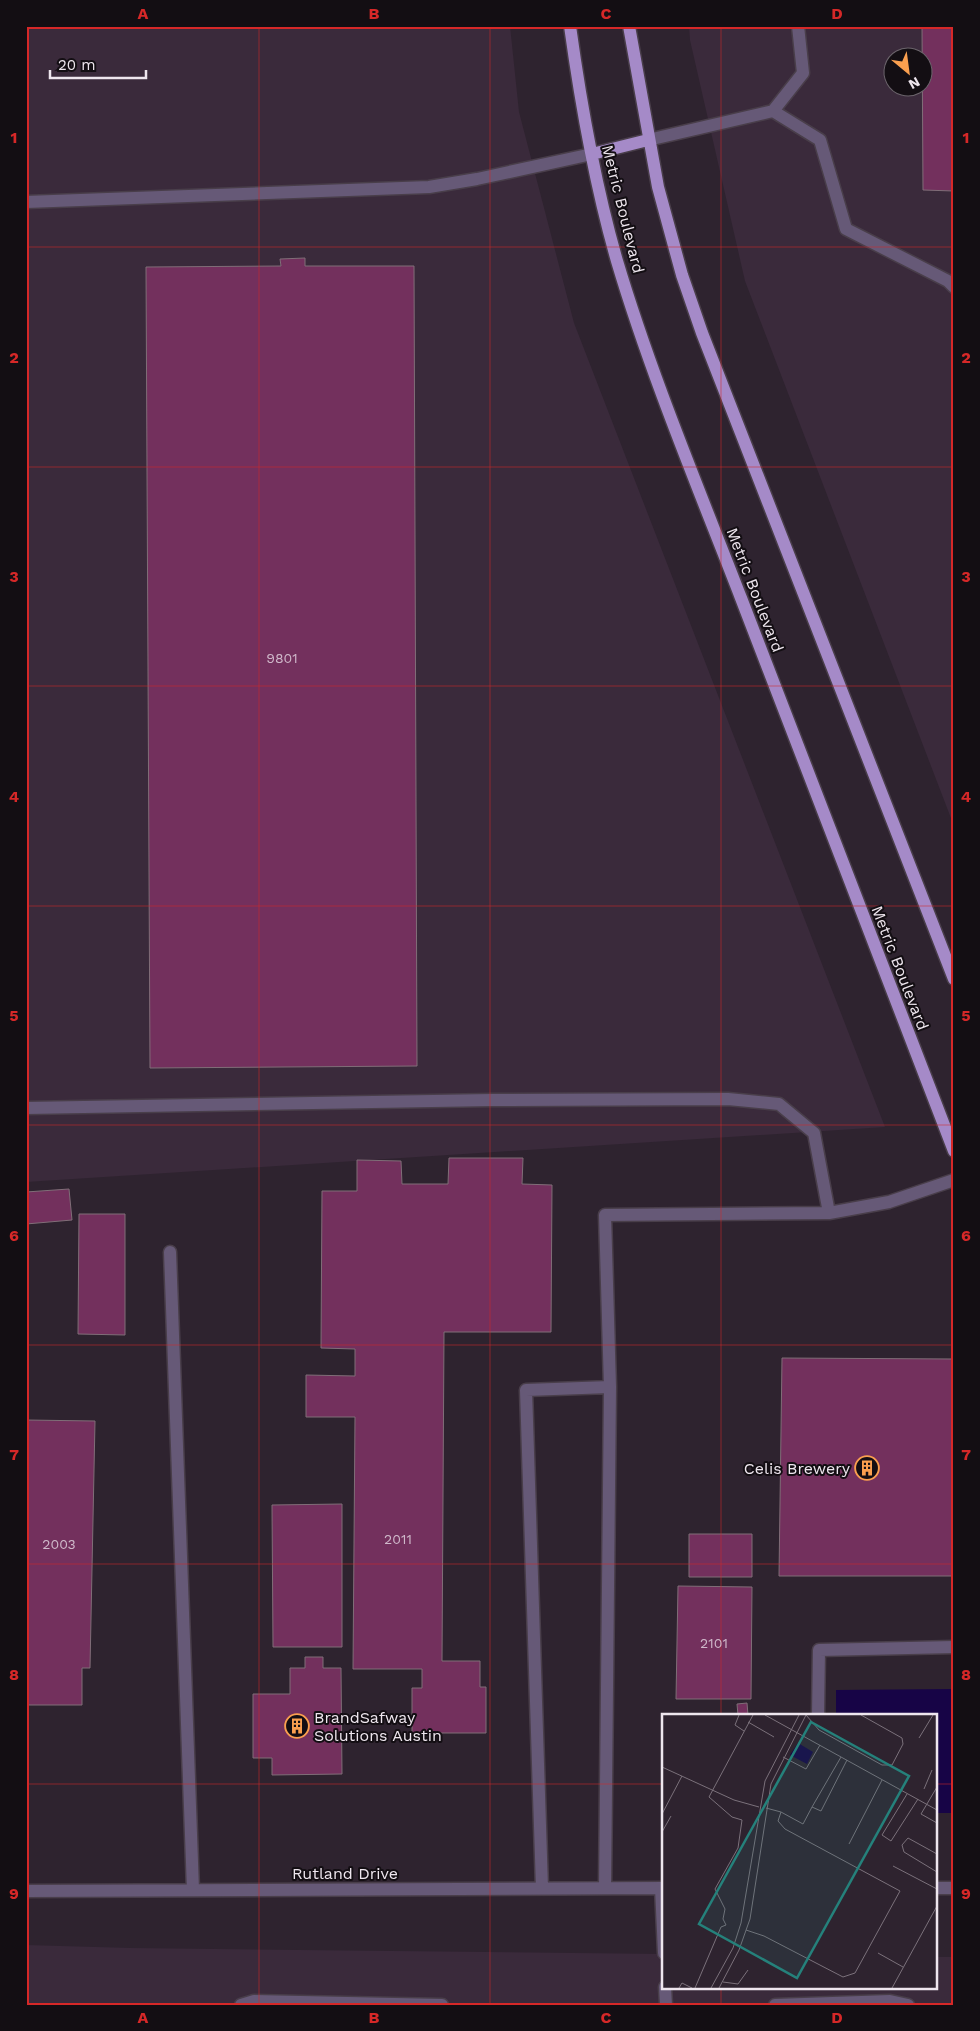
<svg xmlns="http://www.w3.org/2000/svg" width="980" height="2031" font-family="'Work Sans',sans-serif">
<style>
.built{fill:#3a2a3b;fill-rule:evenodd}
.water{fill:#170446}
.building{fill:#73305d;stroke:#806e78}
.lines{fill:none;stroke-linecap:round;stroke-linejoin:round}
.minor-casing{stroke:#493e4a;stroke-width:15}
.major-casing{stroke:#493e4a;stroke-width:15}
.minor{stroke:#665977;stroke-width:12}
.major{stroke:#a58ac8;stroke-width:12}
.grid{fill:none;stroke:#d62828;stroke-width:1;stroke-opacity:0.55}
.labels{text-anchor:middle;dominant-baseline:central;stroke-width:4;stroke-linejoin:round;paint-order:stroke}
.number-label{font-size:14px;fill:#cfb8ca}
.street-label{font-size:16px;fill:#eee6ee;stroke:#130e13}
.poi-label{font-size:16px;fill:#eee6ee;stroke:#130e13;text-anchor:end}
.inset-road{fill:none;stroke:#7b717b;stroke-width:1}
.view{fill:#25817b;fill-opacity:0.15;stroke:#25817b;stroke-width:2.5}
.inset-edge{fill:none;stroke:#eee6ee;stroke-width:2.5}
.neatline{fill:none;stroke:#d62828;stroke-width:2}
.grid-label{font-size:16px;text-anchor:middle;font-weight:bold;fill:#d62828}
</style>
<rect width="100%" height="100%" fill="#2e232f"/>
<path class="built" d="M26 26H510L519 112 574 323 885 1127 26 1182Z
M689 26H954V826L745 281 690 40ZM892 58H922V88H892Z
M26 1945 131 1948 664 1954V1987H936V1957H954V2005H26Z"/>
<path class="water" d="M954 1689V1813H936V1715H836V1690Z"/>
<path class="building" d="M922 26H954V191L923 190Z
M305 258V266H414L417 1066 150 1068 146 267 281 266 280 259Z
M449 1158H523L522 1184 552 1185 551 1332H444L442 1661H480V1687H486V1733H412V1688H422V1669H353L355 1417H306V1375L355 1376V1349L321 1348 322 1191H357V1160L401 1161 402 1184H448Z
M69 1189 72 1220 26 1224V1192Z
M79 1214H125V1335L78 1334Z
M782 1358 954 1359V1576H779Z
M26 1420 95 1421 90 1668H82V1705H26Z
M342 1504V1647H273L272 1505Z
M689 1534H752V1577H689Z
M678 1586 752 1587 751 1699H676Z
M305 1657H323V1668H341L342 1774 272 1775V1758H253V1694H290V1668H305Z
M747 1703 748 1715H738L737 1704Z"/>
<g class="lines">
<g class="minor-casing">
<path id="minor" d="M773 111 820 140 846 229 948 281 954 287
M648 140 773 111 803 73 798 26
M26 202 429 187 477 179 592 154
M26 1108 492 1100 728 1099 779 1104 814 1133 829 1213 889 1202 954 1180
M170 1252 193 1890
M818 1715 819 1650 954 1647
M542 1888 526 1390 610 1387 605 1215 829 1213
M605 1888 610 1387
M661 1888 664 1953
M936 1888H954
M26 1891 664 1888
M665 1987 666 2005
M241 2005 254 2001 442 2005
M775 2005 890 2001 908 2005"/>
</g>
<g class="major-casing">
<path id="major" d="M570 26C581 105 595 185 617 261 651 375 698 487 741 598 811 783 883 967 954 1151
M629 26 658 187 682 275 702 333 954 979
M592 154 648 140"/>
</g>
<use href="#minor" class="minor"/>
<use href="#major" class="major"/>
</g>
<path class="grid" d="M259 26V2005M490 26V2005M721 26V1715M26 247H954M26 467H954M26 686H954M26 906H954M26 1125H954M26 1345H954M26 1564H954M26 1784H664M936 1784H954M721 1987V2005"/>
<defs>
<g id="building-ring" transform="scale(1.25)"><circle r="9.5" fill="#130e13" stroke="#fa9f4f" stroke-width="1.5"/><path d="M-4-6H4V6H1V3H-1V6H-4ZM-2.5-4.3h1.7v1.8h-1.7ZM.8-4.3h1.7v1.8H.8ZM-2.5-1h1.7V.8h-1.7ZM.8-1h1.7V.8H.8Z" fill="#fa9f4f"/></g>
</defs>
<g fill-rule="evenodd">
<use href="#building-ring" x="867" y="1468"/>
<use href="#building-ring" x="297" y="1726"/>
</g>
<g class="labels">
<g class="number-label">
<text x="282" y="658">9801</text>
<text x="398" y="1539">2011</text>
<text x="59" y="1544">2003</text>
<text x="714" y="1643">2101</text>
</g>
<g class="street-label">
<text transform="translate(623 209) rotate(76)">Metric Boulevard</text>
<text transform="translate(755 590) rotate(69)">Metric Boulevard</text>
<text transform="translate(900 968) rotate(69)">Metric Boulevard</text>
<text x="345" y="1873">Rutland Drive</text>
</g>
<g class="poi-label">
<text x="850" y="1468">Celis Brewery</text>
<text x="314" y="1717" text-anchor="start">BrandSafway<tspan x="314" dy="18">Solutions Austin</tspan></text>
</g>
</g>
<g transform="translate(662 1714)">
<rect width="275" height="275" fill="#2e232f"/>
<path d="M136 29 151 38 145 50 128 41Z" fill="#170446"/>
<path class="inset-road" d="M77 1 73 11 82 17M103 1 275 96M144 1 157 16 220 51H230L241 30 240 24 199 1M86 8 112 23M257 24 271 1M121 43 144 55 158 31M0 53 72 86 97 93M275 73 259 100 275 109M262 75 270 56M245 80 220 121 229 127 256 85M150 93 179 43M119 98 141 110 150 93 159 97 185 46M0 100 20 62M0 118 9 102M187 130 220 66M275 140 246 124 240 131 242 138 275 158M231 152 275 175M64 211 61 205 63 195 53 175 76 134 80 106 70 103 47 83 91 1M84 216 102 222 181 263 193 259 238 177 123 115 116 107 119 98 104 94M216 239 241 253M61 268 76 270 86 256M17 274 20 269 30 274M33 274 59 213 64 211M49 274 71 234 79 209 103 67 137 1M57 274 77 236 88 205 109 70 144 1M230 274 275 192"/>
<path class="view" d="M149 8 247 62 135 264 37 210Z"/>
<rect width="275" height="275" class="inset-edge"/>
</g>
<rect width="980" height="2031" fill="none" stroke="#130e13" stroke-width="55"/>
<g transform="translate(908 72) rotate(151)"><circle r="24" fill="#130e13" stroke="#6b646b"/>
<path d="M0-4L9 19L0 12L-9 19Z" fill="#fa9f4f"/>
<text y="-8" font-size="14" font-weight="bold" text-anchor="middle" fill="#eee6ee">N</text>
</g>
<path d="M50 70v8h96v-8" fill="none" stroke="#eee6ee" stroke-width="2.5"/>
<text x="58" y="70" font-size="15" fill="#eee6ee" stroke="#130e13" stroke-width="4" paint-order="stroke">20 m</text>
<rect x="28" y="28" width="924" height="1976" class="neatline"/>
<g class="grid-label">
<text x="143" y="19">A</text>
<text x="374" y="19">B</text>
<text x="606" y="19">C</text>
<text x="837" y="19">D</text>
<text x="14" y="143">1</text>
<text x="966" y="143">1</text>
<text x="14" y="363">2</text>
<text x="966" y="363">2</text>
<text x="14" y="582">3</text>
<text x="966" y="582">3</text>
<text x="14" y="802">4</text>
<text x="966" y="802">4</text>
<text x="14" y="1021">5</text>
<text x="966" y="1021">5</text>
<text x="14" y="1241">6</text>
<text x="966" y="1241">6</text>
<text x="14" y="1460">7</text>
<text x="966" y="1460">7</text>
<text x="14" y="1680">8</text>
<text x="966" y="1680">8</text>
<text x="14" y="1899">9</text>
<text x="966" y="1899">9</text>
<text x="143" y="2023">A</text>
<text x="374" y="2023">B</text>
<text x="606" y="2023">C</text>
<text x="837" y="2023">D</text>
</g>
</svg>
